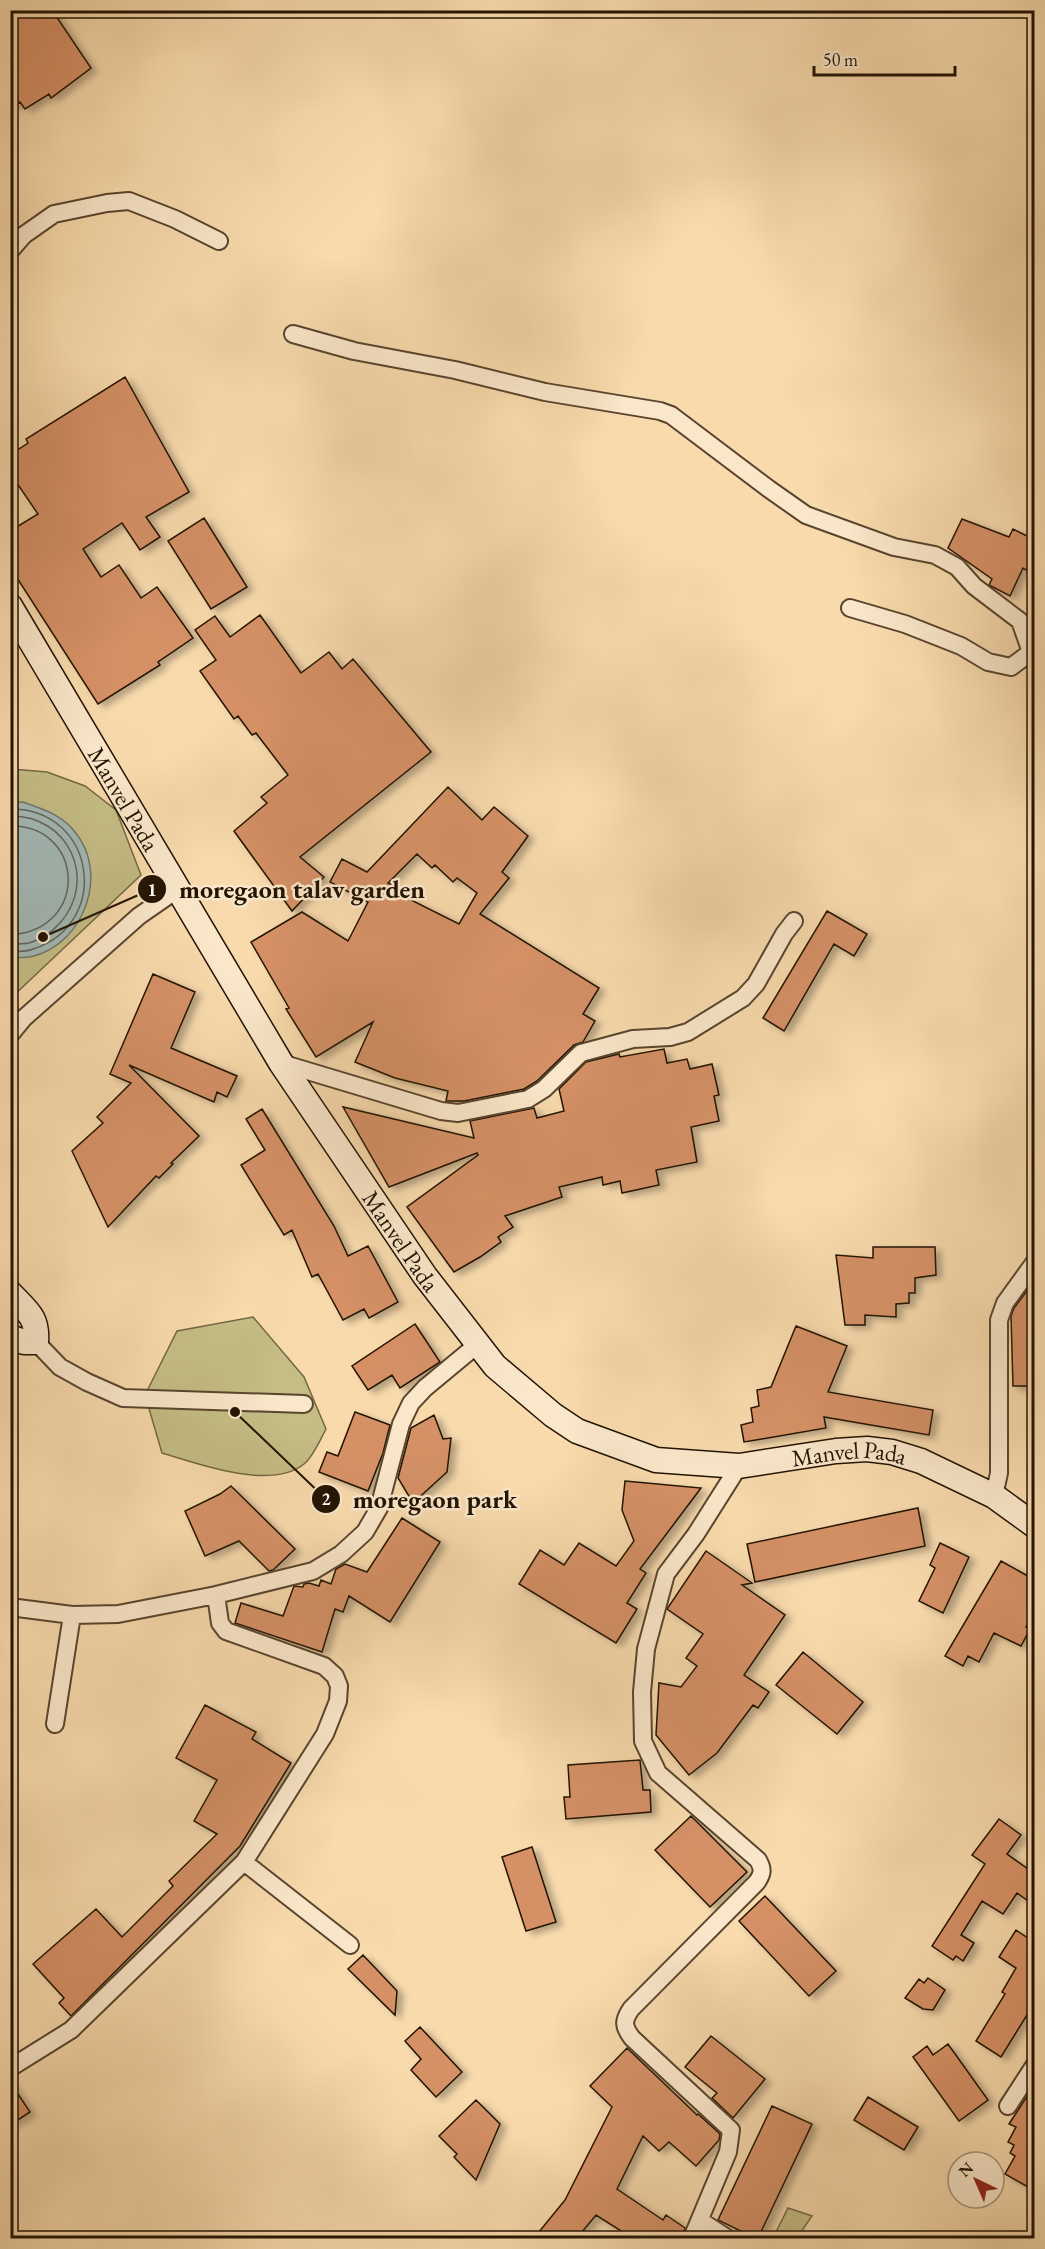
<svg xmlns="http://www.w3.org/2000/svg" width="1045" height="2249" font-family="'EB Garamond',serif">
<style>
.green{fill:#c5bd85;stroke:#746844;stroke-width:1.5}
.water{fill:#a2b8b5;stroke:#6f766e;stroke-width:1.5}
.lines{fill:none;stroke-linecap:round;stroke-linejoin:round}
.shore{stroke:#62665c;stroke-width:1.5}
.building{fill:#d59066;stroke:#221303;stroke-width:1.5;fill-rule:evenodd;filter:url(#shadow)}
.street-casing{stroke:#58452e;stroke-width:20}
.secondary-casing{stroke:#221303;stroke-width:27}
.street{stroke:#fae7ca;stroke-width:16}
.secondary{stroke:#fae7ca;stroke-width:24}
.labels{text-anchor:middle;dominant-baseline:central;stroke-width:5;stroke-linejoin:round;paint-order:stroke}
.street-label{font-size:24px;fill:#221303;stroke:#fae7ca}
.leader{fill:none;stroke:#221303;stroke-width:2}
.callout-dot{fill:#221303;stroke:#fae7ca;stroke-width:2}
.mark-label{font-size:18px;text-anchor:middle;font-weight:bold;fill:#fff}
.callout-label{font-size:26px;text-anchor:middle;font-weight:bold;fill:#221303;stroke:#fae7ca;stroke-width:5;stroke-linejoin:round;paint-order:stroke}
</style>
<defs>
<filter id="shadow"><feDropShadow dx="6" dy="3.5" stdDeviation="3" flood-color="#0004"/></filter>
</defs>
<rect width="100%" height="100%" fill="#f8daad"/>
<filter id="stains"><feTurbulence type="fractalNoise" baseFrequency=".00333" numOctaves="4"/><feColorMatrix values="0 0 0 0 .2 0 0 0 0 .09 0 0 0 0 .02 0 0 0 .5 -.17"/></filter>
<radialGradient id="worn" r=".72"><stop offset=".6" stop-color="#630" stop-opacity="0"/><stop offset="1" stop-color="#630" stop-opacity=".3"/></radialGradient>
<path class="green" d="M11 769 47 772 85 786 116 810 141 875 11 998Z
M253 1317 304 1377 326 1429C320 1440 313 1457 304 1464 271 1491 199 1464 162 1453L145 1395 177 1331Z
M788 2208 812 2216 797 2238H773Z"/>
<path class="water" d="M23 802C43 809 62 815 75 832 109 873 85 942 34 956 27 958 18 957 11 958V803Z"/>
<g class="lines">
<path class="shore" d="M10 809C95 808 113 923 33 949 27 952 18 951 10 952
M10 816C69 815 98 880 60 923 52 932 40 940 29 943 23 944 16 944 10 944
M10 826C83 824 92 929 10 935"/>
</g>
<path class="building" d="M10 10H52L91 68 51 98 49 94 25 109 20 102 10 108Z
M125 377 189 492 146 517 160 537 140 550 122 523 83 549 101 577 119 565 141 598 157 587 193 638 158 662 160 665 98 704 10 567V531L38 514 10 473V455L28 443 26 439Z
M204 518 247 587 211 609 168 541Z
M962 519 1009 537 1013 529 1035 540V554L1026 570 1023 568 1010 596 989 585 992 579 948 548Z
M260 615 301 673 329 652 342 669 353 659 431 752 300 857 324 877 292 911 234 831 267 803 261 797 288 775 256 733 252 735 238 716 234 719 200 671 216 660 195 630 215 616 230 637Z
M448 787 482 820 494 807 528 836 502 872 509 878 480 914 599 988 583 1014 595 1021 583 1042 574 1045 537 1081 524 1089 464 1101H446L448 1091 395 1078 355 1062 373 1022 316 1057 286 1009 289 1008 251 942 302 912 348 941 368 902 330 882 342 859 367 872ZM417 854 432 868 435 865 453 882 457 878 477 893 459 924 401 895 403 891 388 883Z
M827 911 867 934 854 956 834 944 784 1031 763 1018Z
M153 974 195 992 171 1048 237 1076 227 1097 217 1092 214 1102 129 1065 199 1136 171 1163 173 1164 159 1178 156 1176 108 1227 72 1151 103 1123 97 1117 131 1083 110 1074Z
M664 1049 667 1063 687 1059 690 1069 712 1064 719 1095 714 1096 719 1121 691 1127 697 1162 656 1170 659 1185 622 1193 620 1181 603 1185 602 1177 559 1187 562 1197 505 1216 513 1227 498 1237 501 1242 480 1257 454 1272 407 1207 478 1155 477 1153 389 1187 343 1107 474 1138 470 1121 534 1108 537 1118 564 1111 559 1089 586 1062 619 1054 620 1057Z
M262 1109 334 1226 348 1256 368 1246 398 1302 369 1318 364 1309 343 1320 318 1274 312 1277 292 1230 284 1235 241 1165 265 1150 246 1119Z
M873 1247H935L936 1275 915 1278V1293H909V1303L896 1304V1317L865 1315V1325H845L836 1255 873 1258Z
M1035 1280V1386H1013L1011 1316 1014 1308Z
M415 1324 440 1362 400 1388 392 1375 368 1390 352 1366Z
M796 1326 847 1346 828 1392 933 1410 929 1435 824 1417 826 1428 744 1442 741 1425 753 1422 751 1408 759 1406 757 1390 771 1387Z
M355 1412 390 1425 383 1453 368 1491 319 1472 327 1452 338 1456Z
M434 1415 443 1439 451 1438 447 1472 413 1503 398 1478 411 1428Z
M625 1481 701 1488 640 1569 646 1573 627 1603 637 1609 616 1643 519 1584 540 1550 564 1565 579 1543 616 1566 634 1541 622 1510Z
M231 1486 295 1549 273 1570 269 1571 239 1541 205 1556 185 1511 220 1494Z
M918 1508 925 1546 755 1582 747 1544Z
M402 1518 440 1542 390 1622 349 1596 343 1612 335 1609 322 1652 235 1623 241 1603 283 1616 294 1586 303 1587 304 1584 309 1583 319 1586 321 1580 331 1584 336 1569 345 1564 367 1572Z
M940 1543 969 1557 943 1613 919 1601 935 1568 930 1565Z
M706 1551 752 1583 742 1585 785 1615 744 1675 769 1692 758 1708 753 1705 717 1753 689 1775 656 1735 659 1683 681 1687 697 1666 686 1658 703 1634 667 1609Z
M1001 1561 1035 1580V1613L1026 1627 1030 1629 1021 1646 994 1633 979 1662 968 1656 963 1666 945 1656Z
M803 1652 863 1702 837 1734 776 1685Z
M205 1705 256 1732 252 1739 291 1763 240 1846 71 2016 59 2003 64 1998 33 1964 96 1909 122 1937 173 1886 169 1881 217 1834 194 1821 217 1780 176 1758Z
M640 1760 643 1790H650L651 1812 566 1819 564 1797H570L568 1765Z
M691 1816 747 1872 710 1907 655 1850Z
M999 1819 1021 1835 1007 1854 1035 1874V1906L1017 1893 1003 1914 982 1901 961 1935 974 1943 963 1961 956 1956 953 1960 932 1946 985 1864 972 1855Z
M532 1847 556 1922 526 1931 502 1857Z
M765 1896 836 1971 809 1996 739 1921Z
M1016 1930 1035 1943V2002L1001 2057 976 2041 1005 1994 1002 1992 1016 1968 999 1957Z
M363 1955 397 1991 395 2015 348 1969Z
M928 1978 945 1990 933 2010 923 2009 905 1998 919 1979 924 1983Z
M420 2027 462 2072 436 2097 411 2070 421 2059 405 2041Z
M711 2036 765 2079 733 2118 712 2098 717 2093 685 2067Z
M948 2044 988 2100 959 2121 913 2057 927 2046 933 2055Z
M627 2048 697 2115 698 2114 720 2134 719 2140 696 2166 669 2142 659 2151 643 2136 617 2189 663 2220 666 2215 685 2228 682 2238H632L596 2215 577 2238H534L565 2200 612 2107 590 2086Z
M10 2082 30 2112 10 2125Z
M1035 2084V2191L1005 2174 1015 2156 1010 2153 1014 2145 1008 2142 1016 2127 1009 2124Z
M868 2097 918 2127 904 2150 854 2120Z
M476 2100 500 2124 476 2180 454 2157 457 2154 439 2136Z
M772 2106 812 2124 758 2238H755L718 2220Z"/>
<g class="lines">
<g class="street-casing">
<path id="street" d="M10 251 24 235 54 214 107 203 129 201 175 219 219 241
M293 334 354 351 455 370 545 392 660 411 671 415 769 489 806 515 894 547 935 555 957 567 974 586 1020 621 1031 652
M850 608 905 624 961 646 988 662 1011 667 1031 652 1034 654
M10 1035 24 1018 139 916 178 889
M281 1063 441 1111 458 1113 528 1099 544 1089 581 1053 633 1039 670 1037 688 1032 743 998 756 984 784 934 794 921
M36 1342 60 1367 87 1382 123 1398 304 1404
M994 1496 999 1473V1320L1005 1303 1034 1263
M10 1607 72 1615 118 1614 216 1595
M55 1724 72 1615
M244 1862 350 1945
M10 2068 71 2030 244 1862 325 1734 338 1701 339 1686 335 1676 324 1666 226 1631 220 1623 216 1595 313 1571 341 1554 365 1532 379 1508 401 1424 411 1403 425 1388 478 1344
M1008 2106 1034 2066
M701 2221 727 2238
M692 2238 728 2152 731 2130 632 2038C623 2026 623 2021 631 2009L757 1882C763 1873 763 1869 758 1860L658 1773 643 1741 642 1692 646 1649 666 1574 696 1534 739 1466"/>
</g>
<g class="secondary-casing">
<g id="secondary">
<path id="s1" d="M10 606 281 1063 425 1276 495 1366 553 1415 577 1431 656 1460 739 1466 836 1451 867 1449 892 1452 921 1461 994 1496 1034 1525"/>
<path d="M10 1293C27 1311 38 1317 36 1342H24L10 1337"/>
</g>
</g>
<use href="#street" class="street"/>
<use href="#secondary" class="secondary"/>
</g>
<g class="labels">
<g class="street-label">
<text stroke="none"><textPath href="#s1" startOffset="224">Manvel Pada</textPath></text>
<text stroke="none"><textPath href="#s1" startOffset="746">Manvel Pada</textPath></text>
<text stroke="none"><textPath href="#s1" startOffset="1286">Manvel Pada</textPath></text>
</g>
</g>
<path class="leader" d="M43 937L152 889M235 1412L326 1499"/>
<g class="callout-dot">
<circle cx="43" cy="937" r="6"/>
<circle cx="235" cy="1412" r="6"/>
<circle cx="152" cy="889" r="15"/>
<circle cx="326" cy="1499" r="15"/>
</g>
<g class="mark-label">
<text x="152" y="896">1</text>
<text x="326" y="1505">2</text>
</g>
<g class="callout-label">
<text x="302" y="898">moregaon talav garden</text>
<text x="435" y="1508">moregaon park</text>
</g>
<rect width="1045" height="2249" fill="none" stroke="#f8daad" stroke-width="36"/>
<rect x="12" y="12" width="1021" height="2225" fill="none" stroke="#221303" stroke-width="3"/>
<rect x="18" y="18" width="1009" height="2213" fill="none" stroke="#221303" stroke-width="1.5"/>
<g transform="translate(976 2180) rotate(316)"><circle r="28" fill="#fae7ca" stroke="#a4927a" stroke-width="1.5"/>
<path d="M0-4.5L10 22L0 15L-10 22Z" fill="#8f2418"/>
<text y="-9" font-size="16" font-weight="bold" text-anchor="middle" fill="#221303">N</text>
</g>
<path d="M814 66v9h141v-9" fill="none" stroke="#221303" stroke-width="3"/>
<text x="823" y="66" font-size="18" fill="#221303" stroke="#fae7ca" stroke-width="4.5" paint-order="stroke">50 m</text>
<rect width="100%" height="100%" filter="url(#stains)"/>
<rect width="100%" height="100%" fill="url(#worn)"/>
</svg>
